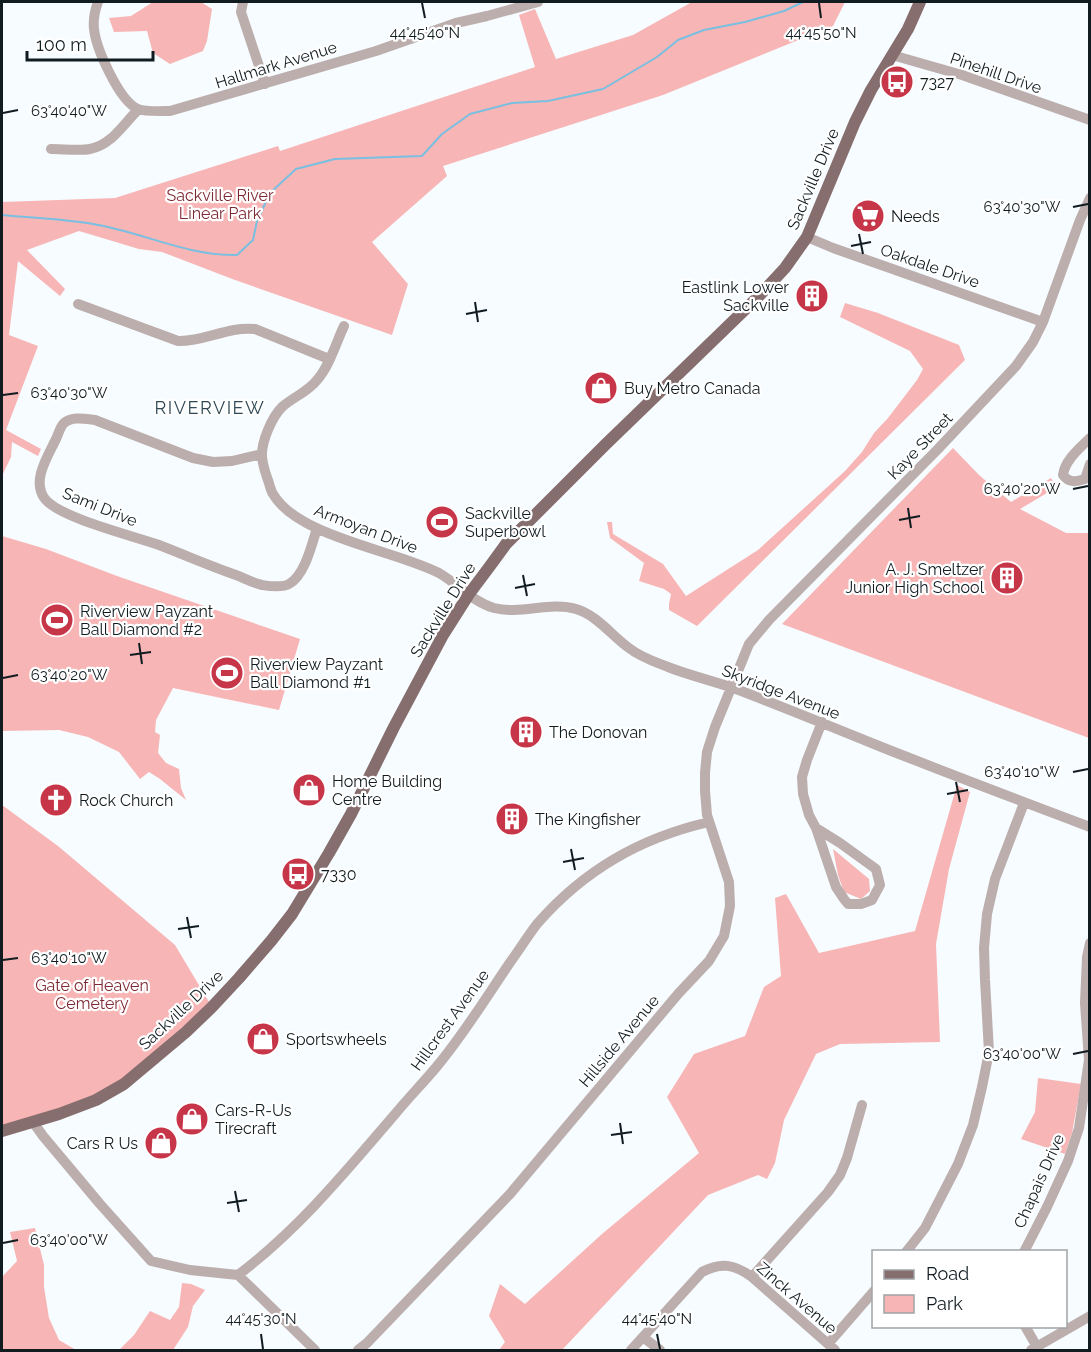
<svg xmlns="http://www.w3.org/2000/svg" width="1091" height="1352" font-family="Raleway,sans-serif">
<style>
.green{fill:#f8b5b5}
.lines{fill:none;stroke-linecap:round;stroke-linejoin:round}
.stream{stroke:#79bfe1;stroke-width:2}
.minor{stroke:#bcaead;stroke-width:10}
.major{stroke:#876e6e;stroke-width:12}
.ticks{fill:none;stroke:#111c21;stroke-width:2}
.labels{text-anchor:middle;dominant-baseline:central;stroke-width:4.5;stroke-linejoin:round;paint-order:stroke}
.street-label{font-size:16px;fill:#111c21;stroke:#fff}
.poi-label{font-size:16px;fill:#111c21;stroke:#fff;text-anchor:start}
.park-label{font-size:16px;fill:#7e2a32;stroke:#fff}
.neighbourhood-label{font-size:18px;letter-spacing:1.5px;fill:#2f4854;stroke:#fff}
.ticks-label{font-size:15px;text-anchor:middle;fill:#111c21;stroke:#fff;stroke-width:4.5;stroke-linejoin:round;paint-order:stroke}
</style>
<rect width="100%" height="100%" fill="#f6fcff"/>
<path class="green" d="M153 2H201L212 9 207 41 203 51 170 64 153 53 147 31 114 32 109 18 131 16Z
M692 2H845L833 26 663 95 443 166 447 176 372 242 408 284 392 335 235 280 162 252 139 249 79 231 27 250 65 289 60 296 18 261 9 335 38 346 6 430 41 449 38 456 12 442 11 457 2 476V202L115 198 278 146 280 151 535 67 519 15 535 9 556 59 633 35Z
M845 303 878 313 959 345 965 360 697 626 669 610V604L671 594 664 589 639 581 644 563 610 538 607 522H612L613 534 663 564 686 596 758 550 845 471 862 452 874 433 888 418 917 380 923 369 910 351 840 317Z
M953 448 979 475 1011 502 1051 478 1057 487 1020 509 1066 533H1089V738L782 624Z
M2 536 46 549 117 576 300 639 279 710 173 688 156 720 155 732 160 735 158 753 166 763 179 769 181 788 186 800 160 779 149 772 140 779 119 752 88 737 59 730 2 731Z
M957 785 970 792 949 869 936 944 940 1042 840 1044 816 1054 784 1120 775 1163 767 1179 758 1175 708 1195 562 1350H499L505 1342 489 1316 500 1284 525 1304 602 1234 699 1153 667 1097 694 1054 745 1036 764 987 781 976 775 898 786 894 819 953 915 931Z
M2 805 58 846 175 945 212 1007 124 1084 2 1131Z
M833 849 869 879 870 891 861 899 844 892 838 875Z
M1038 1078 1081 1084 1072 1133 1065 1154 1021 1139 1035 1112Z
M35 1228 44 1265V1287L49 1318 59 1340 76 1350H2V1277L17 1261 10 1232Z
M182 1283 191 1284 205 1290 193 1306 188 1327 173 1350H119L134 1335 150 1311 170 1320 179 1307Z"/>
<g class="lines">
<path class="stream" d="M2 215C32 218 63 219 93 224 142 232 187 256 237 255L253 240 257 221 270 193 296 169 335 159 422 156 442 134 470 114 512 103 548 101 603 89 657 57 678 40 704 30 745 22 784 11 803 2"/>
<path class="minor" d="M98 2C95 10 93 20 94 29 96 48 119 101 138 109 145 112 162 111 170 111L376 51 456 23 487 16 538 2
M243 2 241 12 265 84
M892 55 962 75 1090 120
M51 149C63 149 80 151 90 149 112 145 123 124 138 110
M807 237 833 248 1043 322
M78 304 178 341C204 342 228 326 255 329L329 359
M344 326C336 343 329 367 317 380 308 392 293 397 282 407 272 417 261 442 262 457 263 466 266 475 269 483 269 484 272 493 273 494 298 537 395 550 439 573 458 584 473 602 494 608 521 615 550 601 576 609 597 615 612 636 629 648 640 657 655 662 668 667 691 676 714 681 736 689 786 708 835 728 884 748 952 775 1021 801 1090 827
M1090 438C1079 449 1065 460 1063 475 1069 483 1076 482 1085 479L1090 464
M262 454 232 461 213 462 193 458 95 420C86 419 72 416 64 423 60 427 58 435 56 439 48 456 31 481 45 499 60 518 134 536 159 545 185 555 210 566 236 575 244 578 253 583 262 585 269 586 282 588 289 584 305 575 312 544 317 528
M816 828 840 843 876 869 880 885 872 900 861 904H848L844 899 836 887 816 828 809 815 803 794 802 777 807 760 822 722
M33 1122 43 1136 100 1204 151 1261 190 1270 238 1275 315 1350
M906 1252 925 1228 941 1197 958 1164 973 1125 982 1087 989 1052 985 980 984 948 987 914 995 879 1024 803
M1024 1252 1047 1207 1068 1161 1079 1128 1089 1060 1085 1003 1087 957 1090 943
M238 1275C299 1229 347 1170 396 1113 410 1096 425 1081 438 1065 467 1030 490 991 516 954 523 944 530 933 537 924 584 870 640 838 709 822
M752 1277 828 1192 840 1175 847 1158 862 1105
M1025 1326 1037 1347
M644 1338 660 1350
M828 1344 874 1291
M358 1350 367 1343 510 1194 678 994 709 961 724 936 730 906 729 882 707 815 705 791V773L707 752 715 727 749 644 769 620 938 449 1016 366 1033 342 1043 322 1080 220 1090 198
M631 1350 702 1272C721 1262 734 1264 752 1277L835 1350
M1031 1350 1090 1316"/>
<path class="major" d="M2 1131 59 1114 96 1100 124 1084 186 1032 212 1007 239 978 271 941 292 914 329 853 351 814 394 727 443 635 469 594 490 566 506 544 605 445 758 297 785 268 807 237 855 122 871 90 908 29 920 2"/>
</g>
<path class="ticks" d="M422 3 425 18M819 3 821 18M3 113 18 110M1073 207 1088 204M859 234 863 254M851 246 871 242M475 302 478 322M466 314 487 310M3 395 18 393M1073 489 1088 486M908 508 911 528M899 520 920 516M523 575 527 596M515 588 535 584M139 643 142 664M130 655 151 652M3 678 18 675M1073 772 1088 769M956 782 960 802M947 794 968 790M571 849 575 870M563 862 584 858M187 917 191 938M178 929 199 926M3 960 18 958M1073 1054 1088 1051M620 1123 623 1144M611 1135 632 1132M235 1191 239 1212M227 1203 247 1200M3 1243 18 1240M261 1334 263 1349M657 1334 660 1349"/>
<defs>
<g id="bus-disc" transform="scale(1.725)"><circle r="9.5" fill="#c63648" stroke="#fff"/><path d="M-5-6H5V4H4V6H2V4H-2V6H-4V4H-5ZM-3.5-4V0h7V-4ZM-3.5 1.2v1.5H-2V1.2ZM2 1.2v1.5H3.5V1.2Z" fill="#fff"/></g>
<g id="supermarket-disc" transform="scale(1.725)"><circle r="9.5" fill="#c63648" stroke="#fff"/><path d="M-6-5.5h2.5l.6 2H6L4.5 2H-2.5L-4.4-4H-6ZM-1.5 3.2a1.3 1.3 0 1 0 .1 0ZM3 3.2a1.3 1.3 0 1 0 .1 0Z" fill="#fff"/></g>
<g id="building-disc" transform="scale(1.725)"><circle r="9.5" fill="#c63648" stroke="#fff"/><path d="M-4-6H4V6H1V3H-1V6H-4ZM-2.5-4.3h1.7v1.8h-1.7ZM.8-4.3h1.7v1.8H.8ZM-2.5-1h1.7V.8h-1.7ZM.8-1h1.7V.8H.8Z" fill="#fff"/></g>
<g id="shop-disc" transform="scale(1.725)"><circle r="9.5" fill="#c63648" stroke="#fff"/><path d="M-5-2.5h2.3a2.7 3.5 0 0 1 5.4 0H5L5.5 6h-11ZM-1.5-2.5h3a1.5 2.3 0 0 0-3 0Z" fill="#fff"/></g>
<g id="stadium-disc" transform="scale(1.725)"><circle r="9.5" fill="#c63648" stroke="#fff"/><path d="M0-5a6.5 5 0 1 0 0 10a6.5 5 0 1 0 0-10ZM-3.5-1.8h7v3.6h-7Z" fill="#fff"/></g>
<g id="church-disc" transform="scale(1.725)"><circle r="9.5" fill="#c63648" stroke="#fff"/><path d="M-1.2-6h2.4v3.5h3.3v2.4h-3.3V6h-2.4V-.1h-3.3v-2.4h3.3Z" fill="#fff"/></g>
</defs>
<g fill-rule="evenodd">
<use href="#bus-disc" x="897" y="82"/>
<use href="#supermarket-disc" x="868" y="216"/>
<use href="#building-disc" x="812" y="296"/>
<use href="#shop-disc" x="601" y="388"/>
<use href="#stadium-disc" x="442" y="522"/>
<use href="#building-disc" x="1007" y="578"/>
<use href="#stadium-disc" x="57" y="620"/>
<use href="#stadium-disc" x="227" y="673"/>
<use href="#building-disc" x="526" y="732"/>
<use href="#shop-disc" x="309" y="790"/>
<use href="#church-disc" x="56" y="800"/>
<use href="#building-disc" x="512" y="819"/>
<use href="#bus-disc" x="298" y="874"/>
<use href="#shop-disc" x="263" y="1039"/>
<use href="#shop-disc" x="192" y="1119"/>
<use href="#shop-disc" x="161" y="1143"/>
</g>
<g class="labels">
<g class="street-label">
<text transform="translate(276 65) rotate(-17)">Hallmark Avenue</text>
<text transform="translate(996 73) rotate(19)">Pinehill Drive</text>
<text transform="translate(813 179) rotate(-67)">Sackville Drive</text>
<text transform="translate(930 266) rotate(19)">Oakdale Drive</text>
<text transform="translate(920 446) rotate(-46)">Kaye Street</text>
<text transform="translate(100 507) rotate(22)">Sami Drive</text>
<text transform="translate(366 529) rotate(21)">Armoyan Drive</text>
<text transform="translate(443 610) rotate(-58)">Sackville Drive</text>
<text transform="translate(781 692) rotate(21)">Skyridge Avenue</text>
<text transform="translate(181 1010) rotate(-43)">Sackville Drive</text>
<text transform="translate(450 1020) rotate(-54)">Hillcrest Avenue</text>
<text transform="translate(619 1041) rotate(-50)">Hillside Avenue</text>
<text transform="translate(1039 1181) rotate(-66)">Chapais Drive</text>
<text transform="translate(797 1298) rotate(41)">Zinck Avenue</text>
</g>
<g class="poi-label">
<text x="920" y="82">7327</text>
<text x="891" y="216">Needs</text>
<text x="789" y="287" text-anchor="end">Eastlink Lower<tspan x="789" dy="18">Sackville</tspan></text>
<text x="624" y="388">Buy Metro Canada</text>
<text x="465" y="513">Sackville<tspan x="465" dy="18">Superbowl</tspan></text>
<text x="984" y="569" text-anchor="end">A. J. Smeltzer<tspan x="984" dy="18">Junior High School</tspan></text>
<text x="80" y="611">Riverview Payzant<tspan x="80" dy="18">Ball Diamond #2</tspan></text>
<text x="250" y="664">Riverview Payzant<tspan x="250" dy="18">Ball Diamond #1</tspan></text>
<text x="549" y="732">The Donovan</text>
<text x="332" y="781">Home Building<tspan x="332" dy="18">Centre</tspan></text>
<text x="79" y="800">Rock Church</text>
<text x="535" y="819">The Kingfisher</text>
<text x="321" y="874">7330</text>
<text x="286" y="1039">Sportswheels</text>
<text x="215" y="1110">Cars-R-Us<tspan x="215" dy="18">Tirecraft</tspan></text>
<text x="138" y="1143" text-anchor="end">Cars R Us</text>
</g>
<g class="park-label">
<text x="220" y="195">Sackville River<tspan x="220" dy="18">Linear Park</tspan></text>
<text x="92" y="985">Gate of Heaven<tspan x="92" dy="18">Cemetery</tspan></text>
</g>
<g class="neighbourhood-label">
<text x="210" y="407">RIVERVIEW</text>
</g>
</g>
<g class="ticks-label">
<text x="425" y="38">44°45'40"N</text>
<text x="821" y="38">44°45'50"N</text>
<text x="69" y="116">63°40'40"W</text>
<text x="1022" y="212">63°40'30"W</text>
<text x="69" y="398">63°40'30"W</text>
<text x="1022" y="494">63°40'20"W</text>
<text x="69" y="680">63°40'20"W</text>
<text x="1022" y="777">63°40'10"W</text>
<text x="69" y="963">63°40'10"W</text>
<text x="1022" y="1059">63°40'00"W</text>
<text x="69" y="1245">63°40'00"W</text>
<text x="261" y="1324">44°45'30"N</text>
<text x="657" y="1324">44°45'40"N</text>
</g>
<rect width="1091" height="1352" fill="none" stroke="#111c21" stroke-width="6"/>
<rect x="872" y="1250" width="195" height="78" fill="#ffffff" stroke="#a0a4a6" stroke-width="1.5"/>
<rect x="884" y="1270" width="30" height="9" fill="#876e6e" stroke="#a0a4a6" stroke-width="1.5"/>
<text x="926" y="1280" font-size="18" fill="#111c21">Road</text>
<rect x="884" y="1295" width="30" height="18" fill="#f8b5b5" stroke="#a0a4a6" stroke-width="1.5"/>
<text x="926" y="1310" font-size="18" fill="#111c21">Park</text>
<path d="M27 51v9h126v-9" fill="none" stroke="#111c21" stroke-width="3"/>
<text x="36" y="51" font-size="18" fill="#111c21" stroke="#ffffff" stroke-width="4.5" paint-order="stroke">100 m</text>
</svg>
